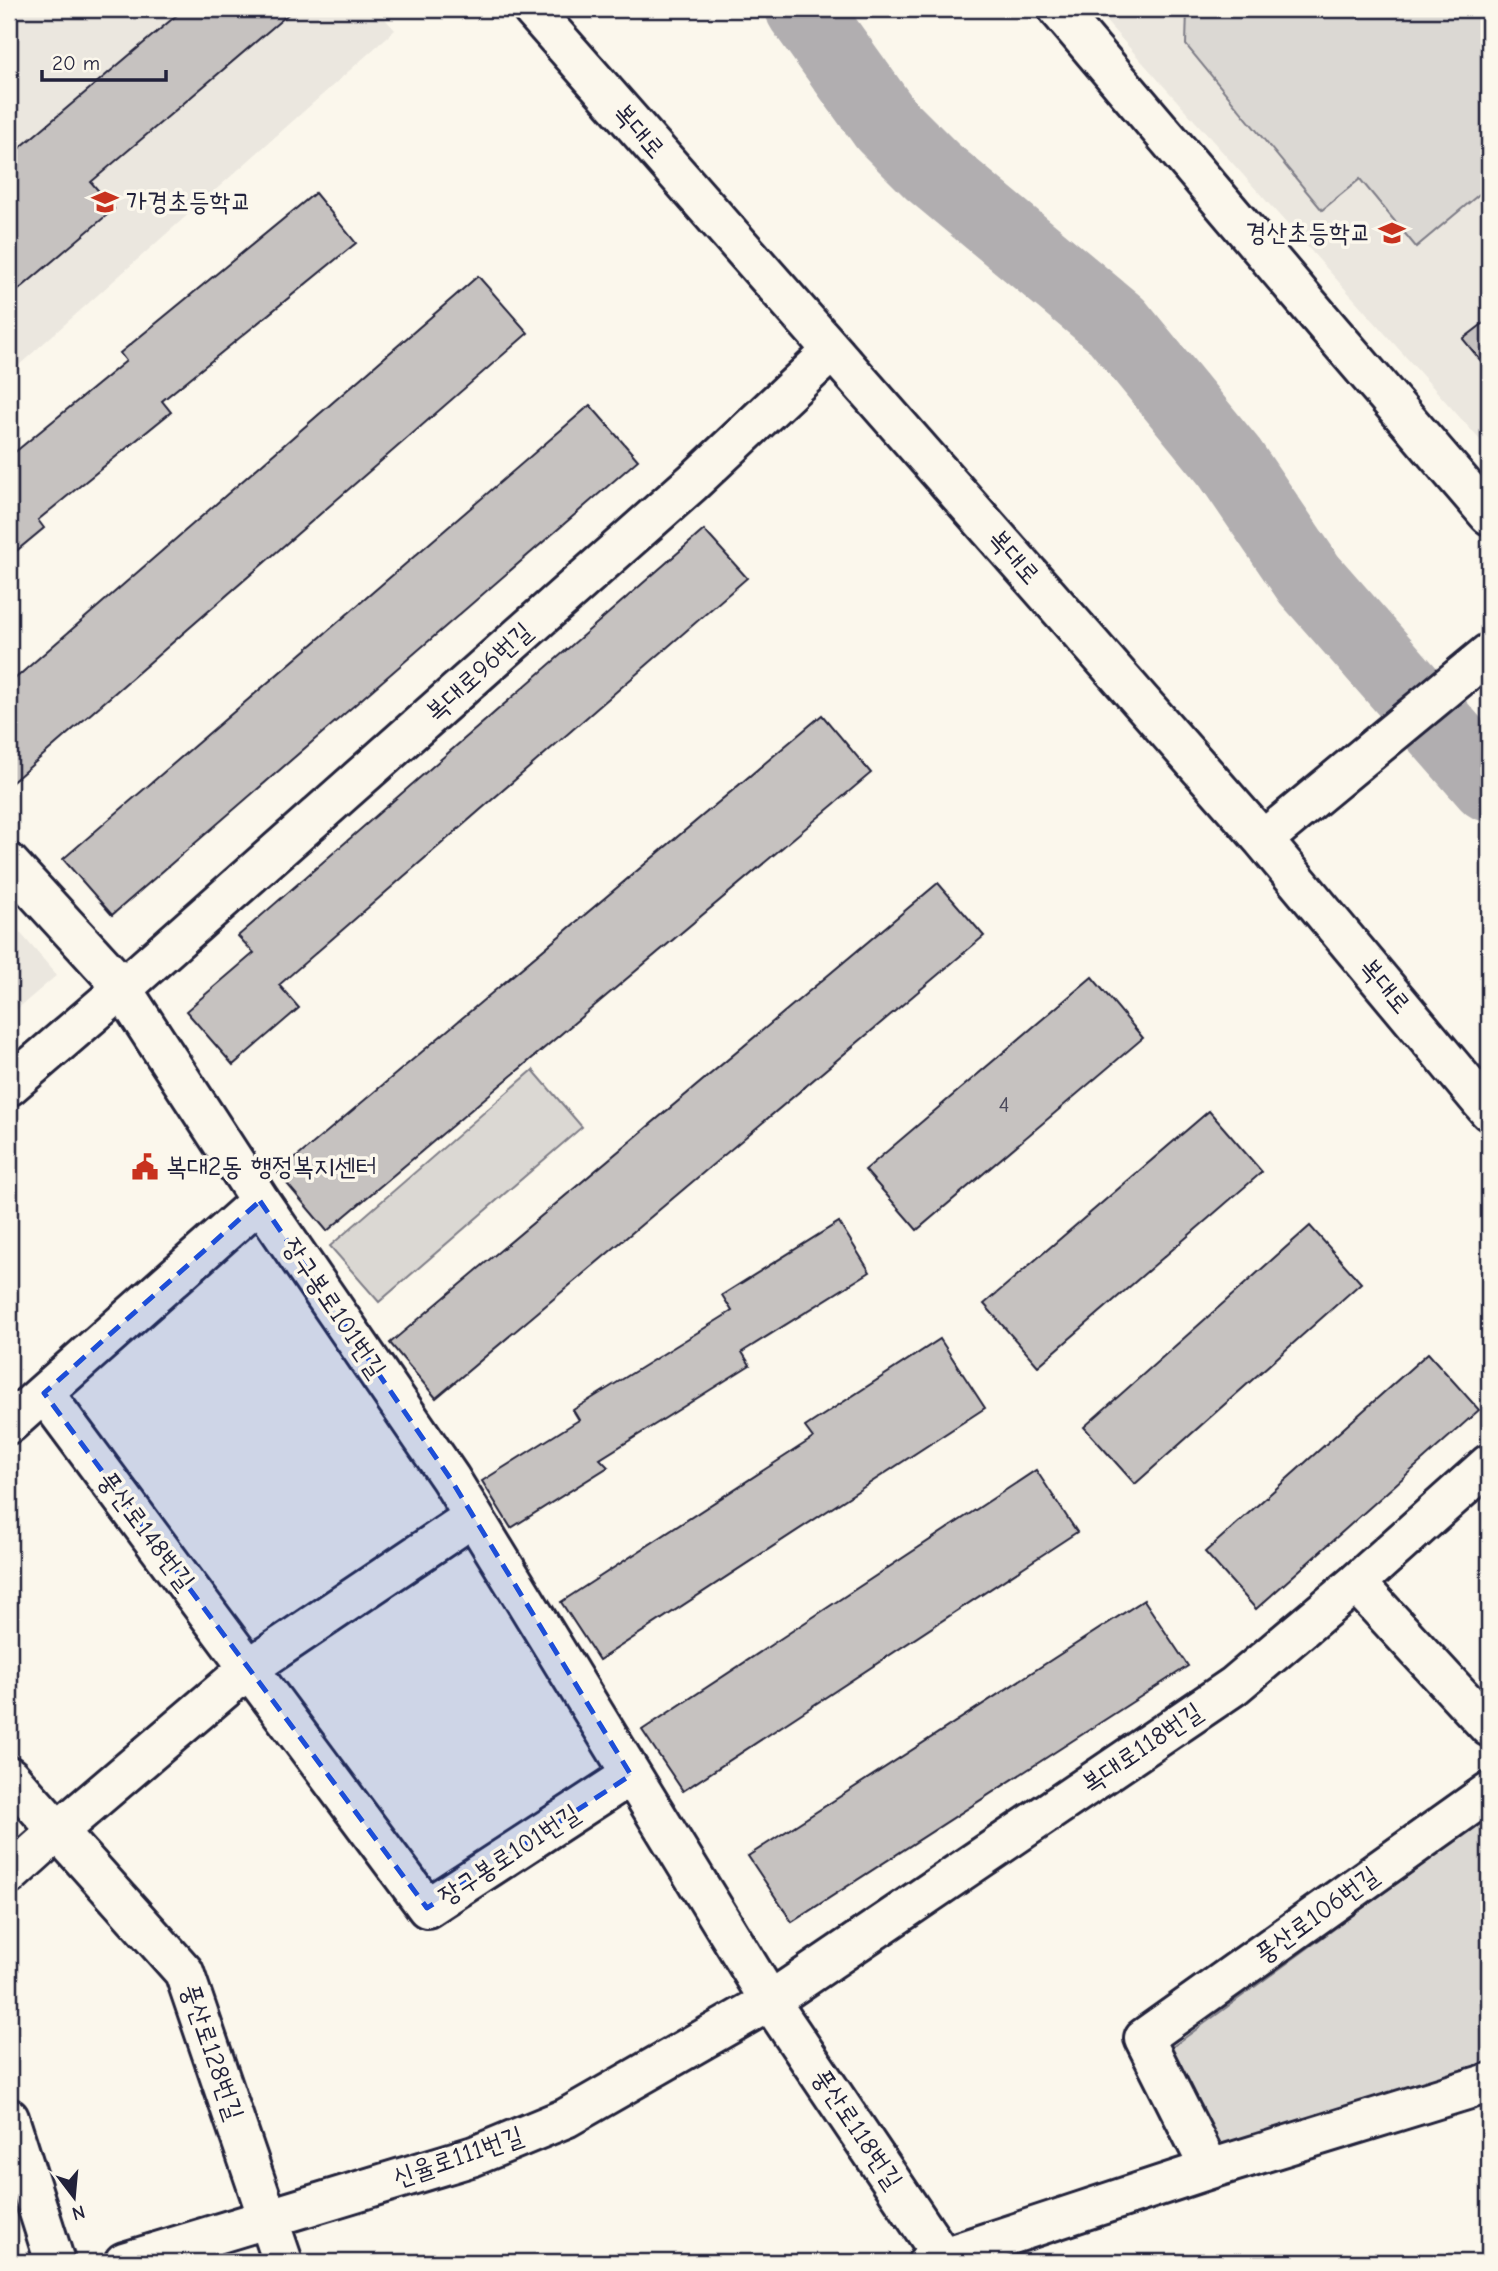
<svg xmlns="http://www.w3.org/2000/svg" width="1498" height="2271" font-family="'Comic Neue','Poor Story',sans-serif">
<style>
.built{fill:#ebe7df}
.green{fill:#dbd8d3;stroke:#7e7d87;stroke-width:2}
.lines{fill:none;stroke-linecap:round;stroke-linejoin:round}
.river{stroke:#b1aeb0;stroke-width:75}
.building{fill:#c6c2c0;stroke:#22223b;stroke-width:2}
.minor-casing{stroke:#22223b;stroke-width:44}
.minor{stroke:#fbf7ec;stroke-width:38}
.marked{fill:#1d4ed8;fill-opacity:0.2;stroke:#1d4ed8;stroke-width:5;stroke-dasharray:14 9;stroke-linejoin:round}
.labels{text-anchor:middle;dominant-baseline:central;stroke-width:7;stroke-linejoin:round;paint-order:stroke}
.number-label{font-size:23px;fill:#4b4a5c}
.street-label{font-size:26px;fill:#22223b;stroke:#fbf7ec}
.poi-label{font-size:26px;fill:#22223b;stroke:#fbf7ec;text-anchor:start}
</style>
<rect width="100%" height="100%" fill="#fbf7ec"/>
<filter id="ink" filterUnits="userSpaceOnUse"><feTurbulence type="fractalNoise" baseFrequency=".0143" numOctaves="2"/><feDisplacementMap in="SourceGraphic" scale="14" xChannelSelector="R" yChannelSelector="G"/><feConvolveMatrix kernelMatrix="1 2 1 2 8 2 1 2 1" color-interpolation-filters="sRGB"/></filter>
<g filter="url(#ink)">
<path class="built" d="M9 9H376L395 30 9 374Z
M1112 9H1489V450L1102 17Z
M9 920 57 975 9 1016Z"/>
<path class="green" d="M1187 9H1489V186L1416 247 1360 179 1322 210 1186 45Z
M533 1070 582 1127 379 1302 330 1246Z
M1489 1816V2063L1218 2146 1168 2050Z"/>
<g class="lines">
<path class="river" d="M803 9 886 125 932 171 1117 325 1230 463 1309 579 1489 784"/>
</g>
<path class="building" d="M184 9H290L292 11 91 182 114 209 9 298V157Z
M315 193 356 243 162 401 171 412 38 520 44 528 9 557V457L126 361 120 353Z
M478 276 528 333 9 785V684Z
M1489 319V371L1463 339Z
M590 405 638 460 112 915 63 859Z
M704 530 747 578 279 985 299 1008 233 1065 186 1011 254 953 238 936Z
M822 715 871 773 327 1231 278 1173Z
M938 883 984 936 436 1398 390 1343Z
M1092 977 1143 1038 917 1230 865 1170Z
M1209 1111 1262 1172 1038 1366 984 1304Z
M839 1222 870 1272 742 1352 750 1365 600 1459 608 1467 511 1528 482 1481 579 1420 573 1410 732 1311 722 1295Z
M1310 1226 1361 1283 1135 1484 1084 1427Z
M940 1339 985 1408 599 1660 561 1602 813 1438 805 1427Z
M1428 1353 1479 1410 1256 1609 1205 1552Z
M1036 1470 1077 1532 683 1791 642 1730Z
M1144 1600 1188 1666 792 1922 748 1856Z"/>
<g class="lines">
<g class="minor-casing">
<path id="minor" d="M532 9 1263 840 1489 1111
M1058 9 1331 331 1489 515
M1263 840 1489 653
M9 863 117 981 260 1201 450 1478 770 2001 946 2262
M9 1086 122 989 692 483 832 351
M44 1393 427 1908 631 1775
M9 1424 260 1201
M1356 1583 1489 1727
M9 1776 184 1972 283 2262
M9 1875 58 1831 249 1668 473 1517
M9 2118 55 2262
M1210 2169 1144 2038 1489 1792
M124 2262 474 2156 566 2118 770 2001 1234 1686 1356 1583 1489 1464
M928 2262 1210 2169 1489 2083"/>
</g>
<use href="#minor" class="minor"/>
</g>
</g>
<path class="marked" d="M260 1201 450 1478 631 1775 427 1908 44 1393Z"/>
<defs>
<g id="school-bare" transform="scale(2.1)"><path d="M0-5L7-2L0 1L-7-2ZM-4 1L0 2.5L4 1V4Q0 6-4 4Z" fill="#c8321e" stroke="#fbf7ec" stroke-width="2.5" paint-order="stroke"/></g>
<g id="civic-bare" transform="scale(2.1)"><path d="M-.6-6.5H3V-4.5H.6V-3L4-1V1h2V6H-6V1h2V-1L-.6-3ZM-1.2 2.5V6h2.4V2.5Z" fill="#c8321e" stroke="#fbf7ec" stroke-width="2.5" paint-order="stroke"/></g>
</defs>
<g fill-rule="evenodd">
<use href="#school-bare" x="105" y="202"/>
<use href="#school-bare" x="1392" y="233"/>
<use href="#civic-bare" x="145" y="1167"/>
</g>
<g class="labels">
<g class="number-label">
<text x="1004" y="1104">4</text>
</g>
<g class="street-label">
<text transform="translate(639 131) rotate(49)">복대로</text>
<text transform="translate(1014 557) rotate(49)">복대로</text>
<text transform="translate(479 672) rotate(-42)">복대로96번길</text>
<text transform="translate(1385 986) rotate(50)">복대로</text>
<text transform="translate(334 1308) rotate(56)">장구봉로101번길</text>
<text transform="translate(146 1531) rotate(53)">풍산로148번길</text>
<text transform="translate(1142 1748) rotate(-34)">복대로118번길</text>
<text transform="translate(509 1855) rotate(-33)">장구봉로101번길</text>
<text transform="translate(1317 1915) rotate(-36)">풍산로106번길</text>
<text transform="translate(212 2052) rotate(71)">풍산로128번길</text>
<text transform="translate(857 2129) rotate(56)">풍산로118번길</text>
<text transform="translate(458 2157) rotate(-19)">신율로111번길</text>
</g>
<g class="poi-label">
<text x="126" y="202">가경초등학교</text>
<text x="1371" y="233" text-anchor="end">경산초등학교</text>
<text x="166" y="1167">복대2동 행정복지센터</text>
</g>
</g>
<rect width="1498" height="2271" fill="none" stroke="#fbf7ec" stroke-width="35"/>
<rect x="18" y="18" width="1463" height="2236" fill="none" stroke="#22223b" stroke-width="2.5" filter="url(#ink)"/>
<g transform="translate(74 2197) rotate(164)" stroke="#fbf7ec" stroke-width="5" paint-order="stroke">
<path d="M0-5L12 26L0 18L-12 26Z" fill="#22223b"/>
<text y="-10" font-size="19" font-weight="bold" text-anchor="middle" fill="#22223b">N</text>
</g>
<path d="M42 70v10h124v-10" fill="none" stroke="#22223b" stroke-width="3.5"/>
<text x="52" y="70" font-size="21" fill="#22223b" stroke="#fbf7ec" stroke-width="5" paint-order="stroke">20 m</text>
</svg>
